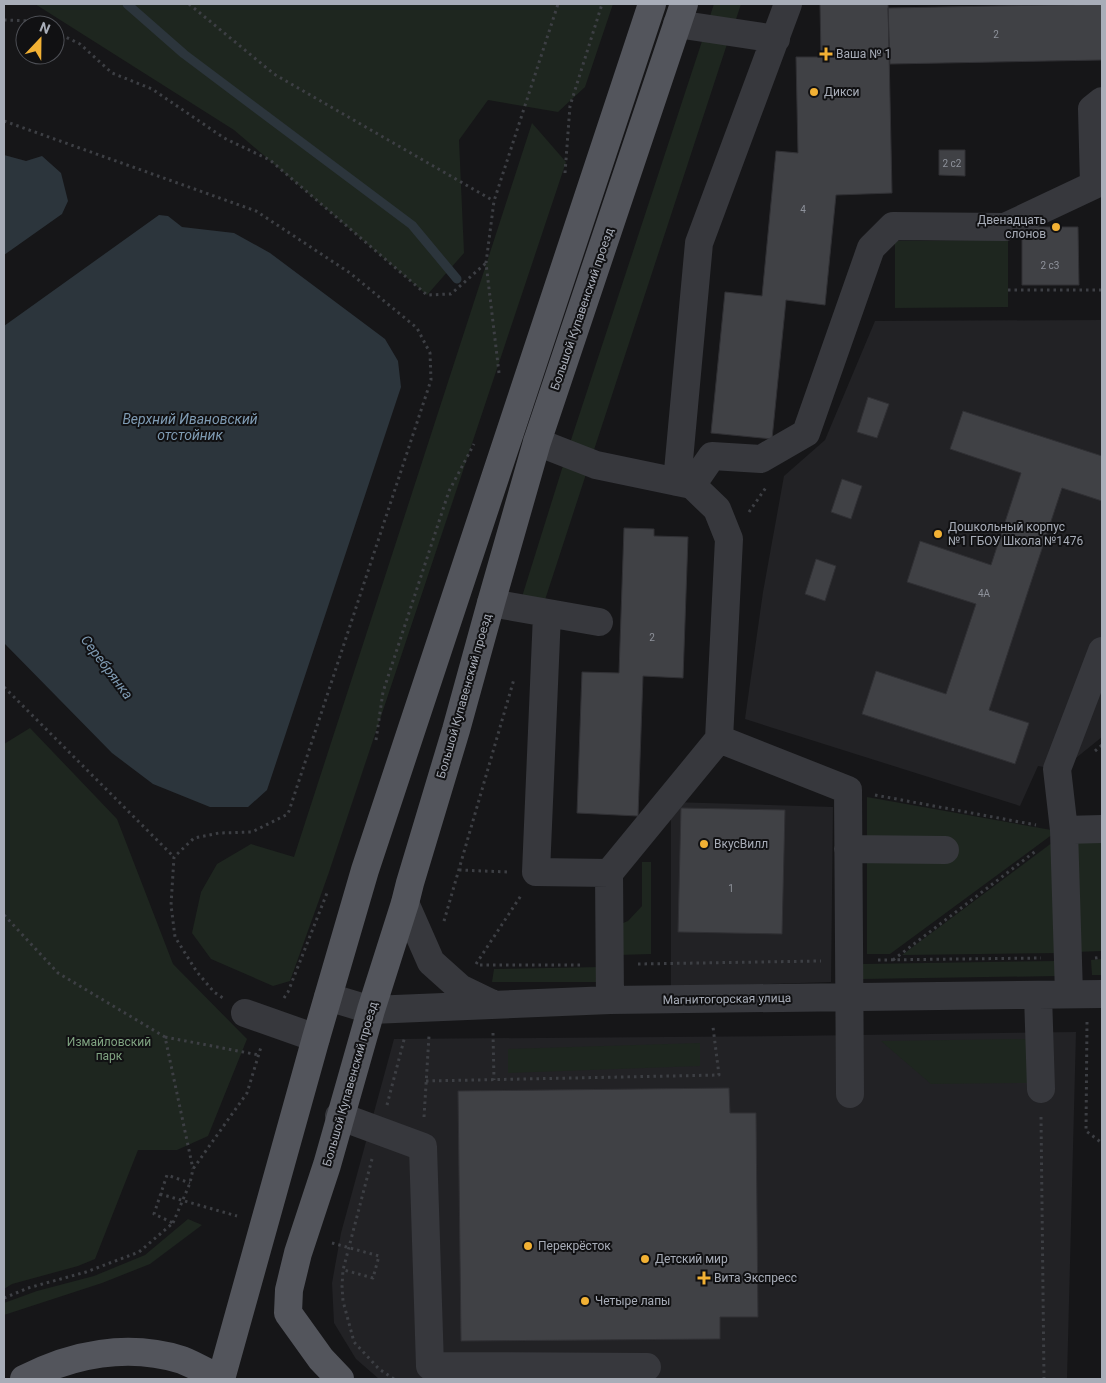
<svg xmlns="http://www.w3.org/2000/svg" width="1106" height="1383" font-family="Roboto,sans-serif">
<style>
.built{fill:#222225}
.green{fill:#1e261f}
.water{fill:#2c353c}
.lines{fill:none;stroke-linecap:round;stroke-linejoin:round}
.stream{stroke:#2c353c;stroke-width:9}
.building{fill:#404145;stroke:#303034}
.path{stroke:#3d3f44;stroke-width:3;stroke-dasharray:2.5 4;stroke-linecap:butt}
.minor{stroke:#37383d;stroke-width:28}
.major{stroke:#53555c;stroke-width:28}
.poi-dot{fill:#f2b134;stroke:#111113;stroke-width:2}
.labels{text-anchor:middle;dominant-baseline:central;stroke-width:4;stroke-linejoin:round;paint-order:stroke}
.number-label{font-size:10px;fill:#8e929b}
.poi-label{font-size:12px;fill:#a8adb8;stroke:#111113;text-anchor:start}
.street-label{font-size:12px;fill:#a8adb8;stroke:#111113}
.park-label{font-size:12px;fill:#7fa381;stroke:#111113}
.water-label{font-size:14px;font-style:italic;fill:#7f9bb3;stroke:#111113}
</style>
<rect width="100%" height="100%" fill="#161618"/>
<path class="built" d="M1102 320V737L1061 770 1038 766 1020 806 745 719 763 592 784 476 825 440 875 321Z
M671 802 833 807 831 982 671 987Z
M1076 1032 1067 1379H379L356 1359 334 1323 332 1283 341 1233 394 1039 787 1036Z"/>
<path class="green" d="M35 4H613L585 87 558 112 488 100 459 140 464 253 427 295 234 130Z
M714 4H741L734 25 709 19Z
M705 32 729 38 592 456 570 443Z
M532 123 566 162 328 875 290 981 273 986 211 959 192 933 201 892 217 864 251 844 294 857Z
M1008 240V307L895 308V241Z
M566 456 588 468 543 606 521 600Z
M30 728 117 819 173 964 247 1039 208 1136 177 1150H138L95 1259 78 1266 12 1284 4 1289V744Z
M867 797 1057 831 890 954H867Z
M1061 836 1064 953 902 955Z
M1102 838V951L1075 952 1074 839Z
M642 862H651V954L618 955V925L628 921 642 906Z
M1102 959V975H1092L1091 960Z
M1056 961 1057 976 863 979V964Z
M602 967V982H492L494 969Z
M1027 1039 1028 1083 931 1084 881 1041Z
M700 1043V1066L508 1073V1049Z
M188 1219 202 1225 150 1264 102 1283 4 1315V1303L37 1291 94 1276 145 1255Z"/>
<path class="water" d="M4 155 26 161 42 156 61 173 68 201 62 214 4 255Z
M159 215 168 216 182 227 234 233 270 253 385 339 398 361 401 387 267 790 248 807H210L153 784 112 753 4 643V326Z"/>
<g class="lines">
<path class="stream" d="M127 4 184 54 412 225 457 279"/>
</g>
<path class="building" d="M820 4H888L892 193 836 195 825 305 786 300 772 439 711 433 725 292 762 296 776 151 798 153 796 57H821Z
M1102 4V60L890 64 888 8Z
M939 150H965V176L939 175Z
M1022 227H1078L1079 285H1022Z
M868 397 889 404 877 438 857 432Z
M963 411 1102 456V501L1062 488 989 710 1029 723 1015 764 862 714 876 671 946 694 976 604 907 582 920 541 991 565 1021 473 950 449Z
M842 479 862 486 851 519 831 512Z
M624 528 654 529V536L688 537 683 678 643 676 638 816 577 813 582 672 619 673Z
M816 559 836 566 825 601 805 594Z
M681 808 785 810 782 934 678 932Z
M729 1088 730 1113H756L758 1317H720V1339L461 1341 458 1091Z"/>
<g class="lines">
<path class="path" d="M189 4 274 74 494 201
M4 20 32 21 41 25
M55 32 80 44 112 73 152 89 224 138 270 160 427 295 451 294 486 263
M4 121 256 211 350 273 417 328 430 353 431 380 288 814 252 832 219 833 194 838 174 857 171 905 175 937 197 972 214 992 223 998
M565 173 570 106 602 4
M1008 290H1102
M499 373 486 263 494 201 558 4
M749 512 767 486
M4 687 174 857
M376 740 383 692 449 491 474 444
M1095 751 1102 745
M875 795 1036 825
M459 870 508 872
M4 915 58 973 165 1037 193 1169
M444 921 514 679
M1095 958 1102 957
M878 960 1041 958
M893 960 1037 850
M476 964 522 894
M638 964 821 961
M480 965H581
M284 998 288 992 327 893
M1087 1022 1086 1131 1102 1143
M493 1033 494 1080
M165 1037 259 1055
M426 1081 719 1075 713 1027
M387 1105 405 1036
M424 1117 429 1036
M1041 1117 1044 1379
M372 1159 343 1270 342 1286 343 1301 354 1342 379 1369 394 1379
M160 1194 237 1216
M173 1223 190 1183 193 1169 247 1093 261 1047
M332 1243 379 1256 373 1278 344 1270
M4 1298 28 1288 86 1272 139 1252 173 1223 154 1214 167 1175 190 1183"/>
<path class="minor" d="M677 24 776 39
M537 442 596 465 692 485 712 456 761 459 806 433 871 248 893 226 1005 227 1094 185 1092 109 1102 101
M677 482 699 243 788 4
M692 485 717 509 729 539 719 739 848 790 850 1094
M491 603 599 622
M547 614 536 872 609 873 610 1000
M1064 830 1057 769 1102 651
M848 849 945 850
M609 873 719 739
M405 903 431 962 460 988 491 1003
M1069 994 1064 830 1102 829
M1038 995 1041 1089
M328 997 371 1010 610 1000 1102 994
M245 1013 316 1038
M339 1116 423 1147 430 1366 647 1367"/>
<path class="major" d="M24 1379C72 1354 128 1343 182 1360 195 1365 208 1373 220 1379
M221 1379 316 1038 365 870 652 4
M340 1379 321 1359 288 1313 289 1290 298 1253 327 1165 371 1010 405 903 410 883 456 730 491 603 537 442 684 4"/>
</g>
<g class="poi-dot">
<path d="M823.5 46.5h5v5h5v5h-5v5h-5v-5h-5v-5h5z"/>
<circle cx="814" cy="92" r="5"/>
<circle cx="1056" cy="227" r="5"/>
<circle cx="938" cy="534" r="5"/>
<circle cx="704" cy="844" r="5"/>
<circle cx="528" cy="1246" r="5"/>
<circle cx="645" cy="1259" r="5"/>
<path d="M701.5 1270.5h5v5h5v5h-5v5h-5v-5h-5v-5h5z"/>
<circle cx="585" cy="1301" r="5"/>
</g>
<g class="labels">
<g class="number-label">
<text x="996" y="34">2</text>
<text x="952" y="163">2 с2</text>
<text x="803" y="209">4</text>
<text x="1050" y="265">2 с3</text>
<text x="984" y="593">4А</text>
<text x="652" y="637">2</text>
<text x="731" y="888">1</text>
</g>
<g class="poi-label">
<text x="836" y="54">Ваша № 1</text>
<text x="824" y="92">Дикси</text>
<text x="1046" y="220" text-anchor="end">Двенадцать<tspan x="1046" dy="14">слонов</tspan></text>
<text x="948" y="527">Дошкольный корпус<tspan x="948" dy="14">№1 ГБОУ Школа №1476</tspan></text>
<text x="714" y="844">ВкусВилл</text>
<text x="538" y="1246">Перекрёсток</text>
<text x="655" y="1259">Детский мир</text>
<text x="714" y="1278">Вита Экспресс</text>
<text x="595" y="1301">Четыре лапы</text>
</g>
<g class="street-label">
<text transform="translate(582 309) rotate(-71)">Большой Купавенский проезд</text>
<text transform="translate(464 696) rotate(-74)">Большой Купавенский проезд</text>
<text transform="translate(727 999) rotate(-1)">Магнитогорская улица</text>
<text transform="translate(350 1084) rotate(-74)">Большой Купавенский проезд</text>
</g>
<g class="park-label">
<text x="109" y="1042">Измайловский<tspan x="109" dy="14">парк</tspan></text>
</g>
<g class="water-label">
<text x="190" y="419">Верхний Ивановский<tspan x="190" dy="16">отстойник</tspan></text>
<text transform="translate(107 667) rotate(53)">Серебрянка</text>
</g>
</g>
<rect width="1106" height="1383" fill="none" stroke="#a8adb8" stroke-width="10"/>
<g transform="translate(40 40) rotate(22)"><circle r="24" fill="#111113" stroke="#4d4f55"/>
<path d="M0-4L9 19L0 12L-9 19Z" fill="#f2b134"/>
<text y="-8" font-size="14" font-weight="bold" text-anchor="middle" fill="#a8adb8">N</text>
</g>
</svg>
